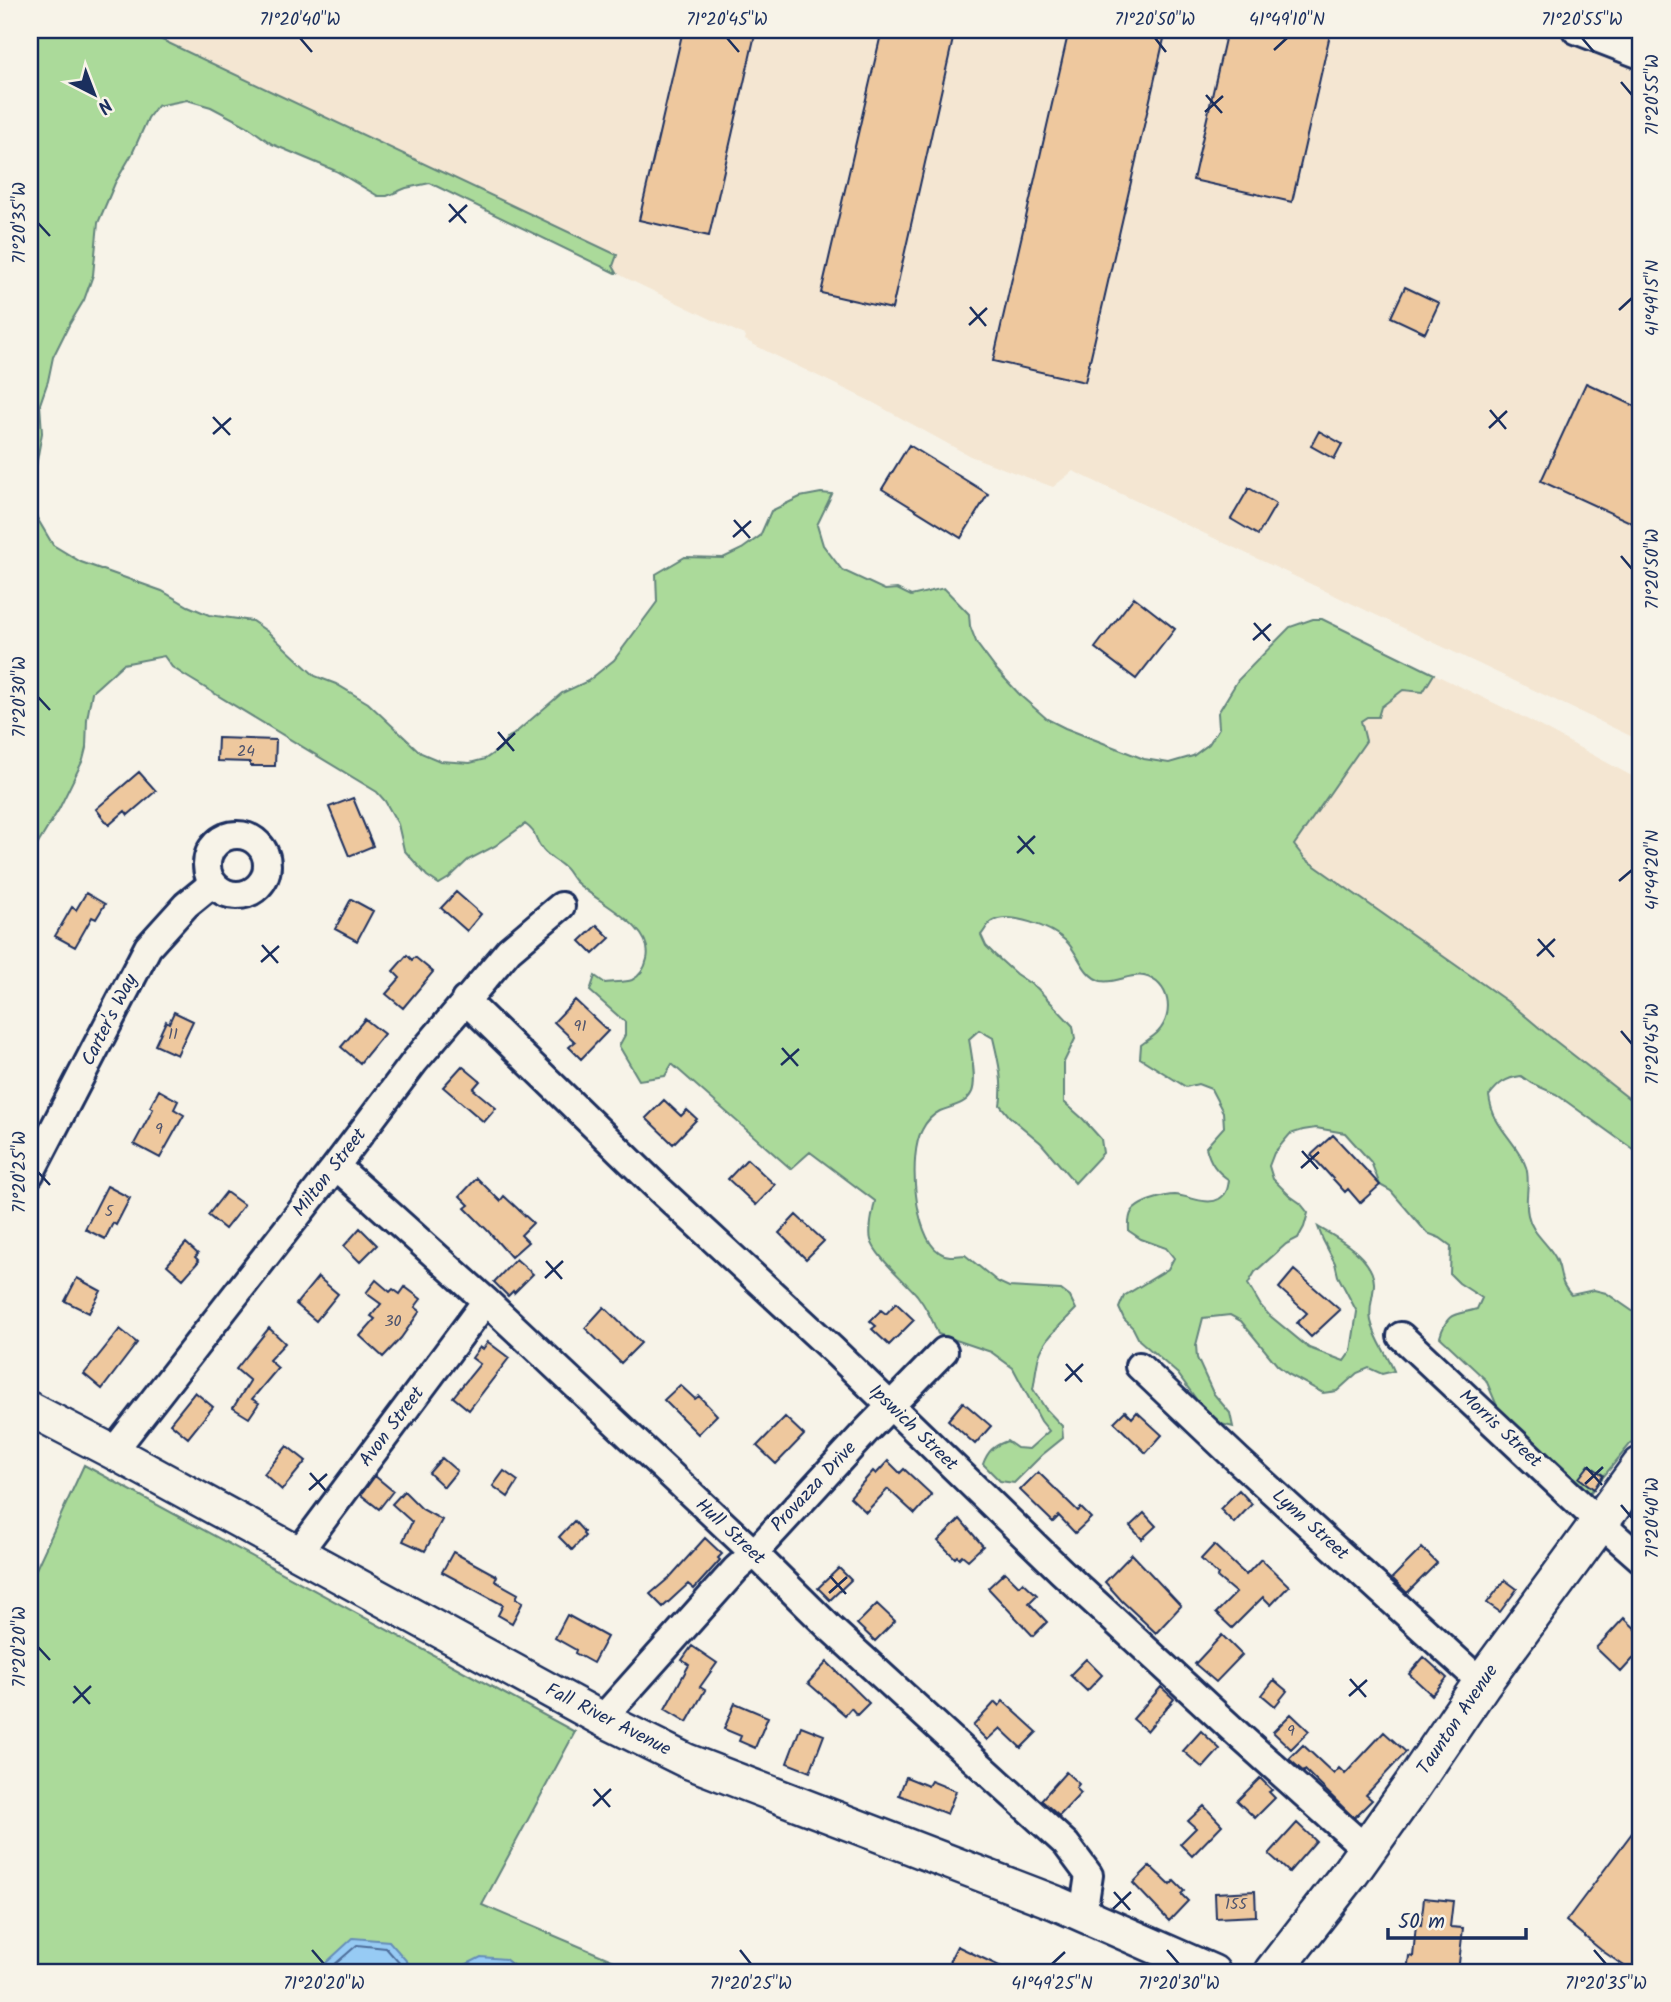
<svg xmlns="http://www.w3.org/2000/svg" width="1671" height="2002" font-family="Kalam,sans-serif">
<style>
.built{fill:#f4e6d2}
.green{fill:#abda9a;stroke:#63847c;stroke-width:2}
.water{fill:#97cbf4;stroke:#658db8;stroke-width:2}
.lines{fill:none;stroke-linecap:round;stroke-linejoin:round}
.shore{stroke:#4d6d9a;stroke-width:2}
.building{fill:#eec89e;stroke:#1b2f5e;stroke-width:2}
.minor-casing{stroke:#1b2f5e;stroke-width:32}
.major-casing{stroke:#1b2f5e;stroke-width:38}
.highway-casing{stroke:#1b2f5e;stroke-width:42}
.minor{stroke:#f7f3e8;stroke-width:26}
.major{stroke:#f7f3e8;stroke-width:33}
.highway{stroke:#f7f3e8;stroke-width:37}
.ticks{fill:none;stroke:#1b2f5e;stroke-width:2.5}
.labels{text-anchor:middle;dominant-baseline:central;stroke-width:6;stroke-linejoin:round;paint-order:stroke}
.number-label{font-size:16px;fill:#50556e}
.street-label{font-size:19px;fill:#1b2f5e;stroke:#f7f3e8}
.neatline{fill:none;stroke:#1b2f5e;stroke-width:2.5}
.ticks-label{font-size:18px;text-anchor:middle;fill:#1b2f5e}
</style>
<rect width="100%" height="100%" fill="#f7f3e8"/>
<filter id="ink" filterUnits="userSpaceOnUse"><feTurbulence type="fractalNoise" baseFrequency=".0143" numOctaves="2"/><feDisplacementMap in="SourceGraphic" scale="14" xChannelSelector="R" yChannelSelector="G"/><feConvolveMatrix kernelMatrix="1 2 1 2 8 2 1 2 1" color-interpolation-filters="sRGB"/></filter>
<g filter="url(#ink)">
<path class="built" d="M141 30H1641V741L1073 471 1053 487 970 456 870 401 766 351 745 340 746 336 626 278 617 273 612 266 617 256Z
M1434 674 1521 716 1641 781V1108L1549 1036 1511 1004 1305 859 1294 845 1361 721 1403 690 1423 692Z"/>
<path class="green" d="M30 30H141L617 255 613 266 617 273H615L430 183 406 188 387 196H378L336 171 272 144 247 126 211 107 187 100 157 106 148 118 132 154 115 183 98 223 93 275 84 300 69 325 53 357 48 381 40 404 42 433 30 499 37 518 53 545 81 562 162 591 188 606 209 615 252 621 268 632 315 676 336 684 368 703 421 753 440 761 470 763 485 759 501 748 507 738 513 735 562 693 588 681 614 660 657 602 656 574 685 557 723 558 742 549 760 536 771 511 800 497 821 493 832 494 817 525 823 545 842 570 885 590 897 589 911 596 944 588 969 614 970 626 977 644 995 668 1022 697 1047 719 1065 728 1144 759 1169 763 1193 756 1209 744 1219 728 1218 713 1238 680 1290 627 1313 619H1322L1434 674 1423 692 1403 690 1381 707 1378 717H1367L1361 721 1366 741 1294 845 1305 859 1511 1004 1549 1036 1641 1108V1155L1556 1094 1531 1083 1521 1076C1505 1078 1498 1084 1489 1096 1493 1129 1517 1140 1526 1167 1531 1183 1524 1199 1528 1215 1532 1235 1550 1244 1557 1261 1563 1276 1558 1280 1571 1295L1594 1290 1606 1293 1641 1317V1431L1590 1493 1522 1429 1500 1413 1486 1380 1440 1337C1448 1310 1455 1316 1477 1309L1482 1298 1459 1283 1450 1274 1451 1246 1440 1238 1427 1233 1391 1191 1380 1185 1371 1162 1345 1133 1316 1128 1303 1130 1290 1134 1274 1153 1269 1166 1273 1179 1290 1196 1300 1203 1308 1213 1304 1227 1298 1238 1286 1244 1255 1272 1248 1284 1261 1306 1269 1315 1309 1348 1344 1361 1351 1351 1357 1312 1338 1276 1335 1263 1323 1240 1318 1227C1338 1238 1373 1257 1374 1283 1374 1296 1368 1307 1371 1321 1375 1339 1387 1354 1394 1371L1382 1374 1369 1368 1357 1373 1337 1391 1323 1393 1288 1374 1277 1365 1241 1321 1230 1315 1203 1318 1196 1345 1197 1358 1213 1393 1230 1413 1233 1427 1221 1424 1209 1417 1178 1374 1139 1340 1133 1328 1124 1319 1119 1308 1124 1296 1168 1269 1174 1258 1166 1248 1141 1239 1129 1231C1128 1213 1131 1208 1148 1201 1157 1198 1165 1195 1175 1195 1189 1196 1207 1206 1219 1199 1227 1194 1228 1188 1229 1180 1216 1171 1210 1163 1206 1147L1224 1127 1223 1112 1211 1089 1198 1084 1186 1087 1140 1058 1141 1045C1146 1041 1153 1037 1158 1032 1175 1014 1170 982 1144 976 1130 973 1115 984 1101 981 1083 976 1078 952 1066 941 1052 928 1009 910 991 922 987 925 984 932 981 935L986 946 995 955 1016 974 1037 988 1073 1026 1075 1039 1064 1062V1102L1083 1119 1101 1139 1103 1153 1075 1183 1041 1143 1009 1116 1000 1105C1004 1083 998 1059 993 1038L979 1030 969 1039C971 1052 977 1080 972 1092 966 1105 952 1106 940 1111 932 1115 926 1122 922 1130 908 1154 914 1236 939 1252 947 1258 956 1256 965 1255L998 1282 1009 1287 1061 1290 1070 1297 1076 1309C1060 1326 1040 1341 1037 1365 1035 1374 1035 1381 1033 1389L1045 1408 1062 1426 1063 1438 1042 1455 1014 1483 1000 1481 983 1464C988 1451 993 1446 1007 1441L1017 1448 1029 1449 1049 1431 1041 1421 1013 1368 991 1352 938 1334C933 1321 926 1307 917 1295 906 1282 875 1256 871 1240 868 1229 873 1212 875 1201L810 1152 791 1169 672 1064 665 1076 639 1080 619 1046 625 1035V1022L590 991 595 976 605 983C613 981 625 983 632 980 640 976 645 968 647 959 655 925 594 902 574 880 570 875 568 870 564 867 557 861 549 857 543 850 533 838 539 834 525 824L495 846 468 860 449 878 439 884 427 876 404 850 398 824 385 801 377 792 184 675 172 667 164 656 123 664 92 692 87 719 86 748 83 760 59 809 30 857Z
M84 1465 575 1732 482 1905 640 1972H521L505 1959 463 1966 460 1972H408L410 1965 318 1969 316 1972H30V1582Z"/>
<path class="water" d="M353 1938 389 1941 410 1965 408 1972H316Z
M481 1957 505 1959 521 1972H460L463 1966Z"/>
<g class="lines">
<path class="shore" d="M326 1972 357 1945 386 1948 401 1965 402 1972"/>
</g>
<path class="building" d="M683 30H756L709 236 639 220Z
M882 30H955L892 309 821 293Z
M1069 30H1166L1085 382 993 361Z
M1227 30H1331L1292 202 1193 180Z
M1405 287 1439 303 1425 333 1391 317Z
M1586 383 1641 409V527L1541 481Z
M1319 431 1342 444 1334 459 1311 446Z
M909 445 988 494 961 538 882 489Z
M1249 488 1276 504 1258 535 1231 519Z
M1134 597 1175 629 1136 679 1095 648Z
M218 738 276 740 275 766H250V762L217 761Z
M139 772 156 791 128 815 125 811 109 825 96 809Z
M353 798 373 846 349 856 329 807Z
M456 892 481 914 467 931 441 908Z
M86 893 105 904 96 919 92 917 75 947 55 936 72 907 76 910Z
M351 899 373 911 357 941 335 929Z
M597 925 610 938 593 954 580 941Z
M407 955 412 960 415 957 433 972 403 1008 386 994 400 978 393 971Z
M575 1000 608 1031 581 1059 569 1047 575 1042 554 1022Z
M174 1012 193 1021 177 1055 155 1045 166 1021 169 1023Z
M365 1019 384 1034 360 1063 341 1047Z
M462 1066 480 1081 473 1089 496 1108 484 1122 443 1087Z
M159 1090 178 1101 174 1109 184 1115 160 1158 134 1144 153 1109 150 1107Z
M664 1100 681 1116 687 1110 697 1119 673 1144 646 1118Z
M1333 1135 1380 1185 1360 1203 1348 1189 1345 1192 1311 1155Z
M747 1159 775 1185 756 1205 728 1179Z
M477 1178 500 1201 504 1196 533 1223 521 1235 528 1242 511 1257 488 1231 465 1208 469 1205 460 1196Z
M107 1186 130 1198 116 1225 113 1223 105 1239 85 1229Z
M226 1192 244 1205 225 1229 208 1215Z
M796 1215 824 1241 806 1259 779 1233Z
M360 1228 377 1245 360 1262 344 1246Z
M186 1243 198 1254 195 1257 199 1261 183 1279 167 1265Z
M516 1259 533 1274 514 1293 513 1291 508 1296 494 1282Z
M1294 1270 1340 1310 1311 1337 1297 1323 1307 1313 1279 1288Z
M318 1277 338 1294 316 1321 296 1304Z
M77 1278 101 1291 89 1313 65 1301Z
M376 1280 390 1292 393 1289 400 1294 405 1287 421 1299 415 1307 420 1311 401 1338 383 1357 360 1336 375 1319 371 1316 381 1304 366 1293Z
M896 1303 914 1320 889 1345 872 1329 876 1326 870 1321 881 1310 886 1314Z
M604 1307 641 1343 621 1363 585 1328Z
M269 1328 285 1343 269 1360 278 1368 252 1399 259 1403 249 1418 233 1408 250 1381 236 1369Z
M120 1329 137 1343 102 1389 84 1374Z
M488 1342 509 1358 469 1410 453 1397 480 1364 472 1358 480 1347 483 1349Z
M680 1385 695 1399 699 1396 717 1415 698 1434 664 1400Z
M195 1392 213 1407 188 1438 170 1423Z
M963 1402 991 1426 975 1444 948 1420Z
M1125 1411 1132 1418 1137 1412 1162 1435 1146 1453 1114 1422Z
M785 1417 804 1435 776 1464 757 1446Z
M287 1446 306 1461 282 1490 264 1474Z
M442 1458 457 1471 444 1487 429 1473Z
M888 1461 900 1473 904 1469 932 1495 915 1514 888 1489 866 1512 850 1497 873 1471 876 1474Z
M1589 1465 1603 1475 1594 1489 1579 1478Z
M504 1471 518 1481 508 1497 493 1486Z
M1038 1472 1078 1511 1081 1508 1091 1518 1075 1533 1059 1516 1053 1522 1020 1490Z
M375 1476 393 1491 379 1509 361 1495Z
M1239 1490 1252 1504 1234 1523 1220 1509Z
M404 1491 422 1509 442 1520 425 1551 403 1541 412 1522 392 1504Z
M1144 1513 1156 1526 1142 1539 1130 1526Z
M960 1519 983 1546 968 1560 962 1555 959 1558 957 1556 955 1558 938 1541Z
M574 1521 584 1532 583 1534 585 1536 572 1550 559 1537Z
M705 1538 722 1554 718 1558 720 1560 694 1589 688 1584 663 1607 650 1594 670 1577Z
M1214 1545 1246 1575 1261 1559 1289 1586 1271 1605 1263 1597 1232 1628 1216 1613 1236 1593 1217 1577 1218 1575 1201 1559Z
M1422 1548 1437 1563 1407 1593 1392 1578Z
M453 1552 497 1576 495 1581 518 1594 516 1598 523 1602 512 1623 498 1615 503 1605 442 1572Z
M1132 1554 1181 1606 1156 1633 1122 1601 1105 1582Z
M839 1568 851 1580 830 1600 818 1588Z
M1005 1572 1019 1586 1023 1582 1037 1595 1029 1603 1047 1622 1033 1636 988 1588Z
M1505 1580 1517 1589 1500 1612 1487 1603Z
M877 1604 895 1621 875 1641 857 1624Z
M567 1615 607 1637 593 1663 575 1653 576 1650 555 1638Z
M1624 1618 1641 1634V1650L1621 1672 1596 1648Z
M1222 1635 1242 1655 1216 1682 1195 1664Z
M692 1646 717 1663 700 1687 705 1690 687 1722 665 1709 689 1665 682 1660Z
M1424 1657 1447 1678 1432 1695 1409 1674Z
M1086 1659 1102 1675 1087 1691 1070 1675Z
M827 1662 869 1703 857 1715 851 1708 845 1715 808 1683Z
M1274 1680 1287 1691 1275 1706 1262 1695Z
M1161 1687 1174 1699 1147 1731 1133 1719Z
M1003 1701 1037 1732 1021 1748 1000 1728 987 1740 973 1726 995 1702 999 1706Z
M735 1703 768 1717 755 1748 739 1741 741 1736 724 1729Z
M1291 1714 1309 1731 1291 1749 1273 1732Z
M801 1726 824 1735 810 1772 787 1763Z
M1201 1731 1220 1749 1203 1768 1183 1751Z
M1384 1732 1406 1752 1366 1795 1372 1800 1354 1818 1305 1770 1304 1772 1289 1759 1303 1745 1334 1774 1339 1768 1345 1774Z
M1066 1772 1079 1784 1076 1788 1081 1793 1059 1816 1041 1800Z
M906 1777 928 1786 931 1781 956 1791 947 1814 899 1795Z
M1260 1778 1272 1790 1269 1792 1275 1798 1255 1818 1237 1801Z
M1204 1806 1222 1825 1192 1856 1180 1844 1196 1828 1188 1821Z
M1641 1821V1972H1633L1601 1950 1566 1921Z
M1297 1823 1316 1841 1289 1872 1269 1854Z
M1150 1866 1170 1885 1174 1881 1184 1891 1181 1894 1188 1901 1169 1921 1133 1883Z
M1255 1891 1256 1916 1216 1918 1215 1893Z
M1424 1898 1453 1901 1450 1927 1463 1928 1458 1972H1407L1409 1956 1413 1957 1416 1924 1421 1925Z
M957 1946 1012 1972H944Z"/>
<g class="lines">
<g class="minor-casing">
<path id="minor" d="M1576 30 1641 55
M207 865a30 30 0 1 1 60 0a30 30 0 1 1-60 0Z
M465 1000 659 1189 833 1350 1061 1571 1243 1739 1366 1849
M336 1166 486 1301 754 1553 830 1628 1066 1844 1089 1875 1083 1915
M30 1174 148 947 186 905 213 883
M1401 1336 1599 1522 1641 1559
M1139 1366 1238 1460 1482 1683
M113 1452 336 1166 415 1061 509 950 561 906
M298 1553 486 1301
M602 1719 736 1569 754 1553 867 1430 944 1351"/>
</g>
<g class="major-casing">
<path id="major" d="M30 1409 113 1452 602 1719 687 1761 1056 1903 1213 1972"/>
</g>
<g class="highway-casing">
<path id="highway" d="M1273 1972 1350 1873 1412 1786 1482 1683 1641 1466"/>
</g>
<use href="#minor" class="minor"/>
<use href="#major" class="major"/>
<use href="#highway" class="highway"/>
</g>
</g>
<path class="ticks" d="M300 38 312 52M727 38 739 52M1155 38 1166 52M1582 38 1594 52M1274 50 1287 38M1621 82 1632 95M1206 95 1222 113M1205 112 1223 96M449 204 466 223M449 222 467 205M38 223 50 236M970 307 986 326M1619 310 1632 298M969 325 987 308M1490 410 1506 429M213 417 230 435M1489 428 1507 411M213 434 231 418M734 520 750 538M733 537 751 521M1621 556 1632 569M1254 623 1270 641M1253 640 1271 624M38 697 50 710M498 732 514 751M497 750 515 733M1018 836 1034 854M1017 853 1035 836M1619 881 1632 870M1538 939 1554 957M262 945 278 963M1537 956 1555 939M261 962 279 946M1621 1031 1632 1044M782 1048 798 1066M781 1065 799 1049M1302 1151 1318 1169M1301 1168 1319 1152M38 1172 50 1185M546 1261 562 1279M545 1278 563 1261M1066 1364 1082 1382M1065 1381 1083 1364M1586 1467 1602 1485M310 1473 326 1491M1585 1484 1603 1467M309 1490 327 1474M1621 1505 1632 1518M830 1576 846 1594M829 1593 847 1577M38 1647 50 1660M1350 1679 1366 1697M74 1686 90 1704M1349 1696 1367 1680M73 1703 91 1686M594 1789 610 1807M593 1806 611 1789M1114 1892 1130 1910M1113 1909 1131 1892M312 1950 324 1964M740 1950 751 1964M1167 1950 1179 1964M1594 1950 1606 1964M1052 1964 1065 1952"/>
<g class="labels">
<g class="number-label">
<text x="246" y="751">24</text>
<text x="580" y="1026">91</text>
<text x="173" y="1034">11</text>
<text x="159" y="1129">9</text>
<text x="109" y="1211">5</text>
<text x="393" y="1321">30</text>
<text x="1291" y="1731">9</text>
<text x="1236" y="1904">155</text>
</g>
<g class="street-label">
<text transform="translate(110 1020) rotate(-63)">Carter's Way</text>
<text transform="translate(330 1173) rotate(-52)">Milton Street</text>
<text transform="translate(392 1427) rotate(-53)">Avon Street</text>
<text transform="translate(913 1428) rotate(44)">Ipswich Street</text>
<text transform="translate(1500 1429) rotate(43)">Morris Street</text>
<text transform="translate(814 1487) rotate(-47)">Provazza Drive</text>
<text transform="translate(1310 1525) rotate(42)">Lynn Street</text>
<text transform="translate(730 1532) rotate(43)">Hull Street</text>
<text transform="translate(608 1720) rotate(27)">Fall River Avenue</text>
<text transform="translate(1458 1720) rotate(-56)">Taunton Avenue</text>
</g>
</g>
<rect width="1671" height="2002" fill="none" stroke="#f7f3e8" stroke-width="77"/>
<g transform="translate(94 94) rotate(138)" stroke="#f7f3e8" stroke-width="5" paint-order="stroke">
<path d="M0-5L12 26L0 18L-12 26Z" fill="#1b2f5e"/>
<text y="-10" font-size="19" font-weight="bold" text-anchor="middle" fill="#1b2f5e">N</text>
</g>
<path d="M1388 1928v10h138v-10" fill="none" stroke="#1b2f5e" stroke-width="3.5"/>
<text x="1398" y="1928" font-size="21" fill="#1b2f5e" stroke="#f7f3e8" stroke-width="5" paint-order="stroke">50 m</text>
<rect x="38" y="38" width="1594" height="1926" class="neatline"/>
<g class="ticks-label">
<text x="300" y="25">71°20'40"W</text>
<text x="727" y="25">71°20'45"W</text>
<text x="1155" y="25">71°20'50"W</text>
<text x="1287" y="25">41°49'10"N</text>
<text x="1582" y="25">71°20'55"W</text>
<text transform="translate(1652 95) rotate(-90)" y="6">71°20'55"W</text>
<text transform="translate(19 223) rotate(-90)" y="6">71°20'35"W</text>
<text transform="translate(1652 298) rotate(-90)" y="6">41°49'15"N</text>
<text transform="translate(1652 569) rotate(-90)" y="6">71°20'50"W</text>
<text transform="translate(19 697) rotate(-90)" y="6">71°20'30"W</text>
<text transform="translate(1652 870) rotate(-90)" y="6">41°49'20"N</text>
<text transform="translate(1652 1044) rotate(-90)" y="6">71°20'45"W</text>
<text transform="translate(19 1172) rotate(-90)" y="6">71°20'25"W</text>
<text transform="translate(1652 1518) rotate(-90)" y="6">71°20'40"W</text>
<text transform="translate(19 1647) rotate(-90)" y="6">71°20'20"W</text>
<text x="324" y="1989">71°20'20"W</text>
<text x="751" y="1989">71°20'25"W</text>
<text x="1052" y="1989">41°49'25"N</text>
<text x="1179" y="1989">71°20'30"W</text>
<text x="1606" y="1989">71°20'35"W</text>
</g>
</svg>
